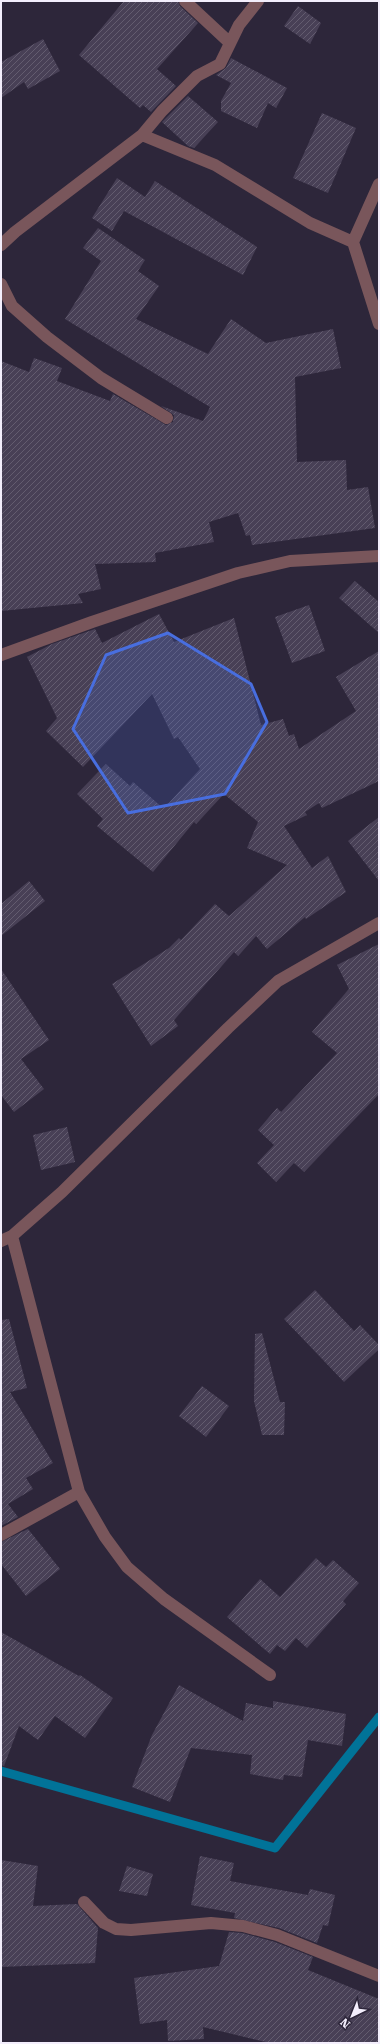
<svg xmlns="http://www.w3.org/2000/svg" width="380" height="2044" font-family="'Roboto Serif',serif">
<style>
.lines{fill:none;stroke-linecap:round;stroke-linejoin:round}
.stream{stroke:#017398;stroke-width:9}
.building{fill:url(#building-hatch)}
.street{stroke:#79565b;stroke-width:12}
.marked{fill:#486edf;fill-opacity:0.2;stroke:#486edf;stroke-width:3;stroke-linejoin:round}
</style>
<defs>
<pattern id="building-hatch" width="6" height="6" patternUnits="userSpaceOnUse"><rect width="6" height="6" fill="#484056"/><path d="M-1 1l2-2M0 6l6-6M5 7l2-2" fill="none" stroke="#635c6f"/></pattern>
</defs>
<rect width="100%" height="100%" fill="#2d263a"/>
<g class="lines">
<path class="stream" d="M1 1771 275 1848 379 1717"/>
</g>
<path class="building" d="M124 1H178L180 6 198 23 157 69 176 86 151 112 143 105 140 108 79 55Z
M298 6 321 23 310 44 284 26Z
M43 39 60 71 28 89 24 82 1 98V62Z
M231 58 287 88 276 108 268 103 257 128 221 111V101L231 83 216 75 226 68Z
M188 96 218 122 194 148 188 146 162 122Z
M322 113 356 128 328 193 293 178Z
M117 178 145 197 155 181 257 247 243 275 124 211 112 231 92 218Z
M98 228 145 260 138 271 159 286 136 319 208 354 231 319 266 343 333 329 341 368 295 377 297 462 346 460 347 490 368 487 375 528 252 545 250 535 246 536 238 513 209 522 214 542 155 553 156 562 95 564 101 589 78 594 83 603 1 611V361L29 372 34 358 62 368 57 381 110 401 113 394 166 425 173 422 174 415 161 406 203 421 210 407 65 319 101 261 83 248Z
M355 581 379 602V633L339 598Z
M309 605 325 651 292 663 275 617Z
M159 614 174 642 234 618 261 725 283 719 289 736 294 734 299 749 356 711 336 677 379 651V781L322 808 319 803 305 812 307 815 284 826 312 868 328 856 346 892 306 919 305 917 267 949 256 936 238 956 234 952 174 1020 178 1026 151 1046 112 984 169 948 179 938 181 940 215 904 229 916 287 865 247 848 258 822 224 794 196 824 194 822 153 872 97 826 103 819 77 794 106 764 130 786 133 782 163 808 165 805 166 806 200 769 178 737 174 739 152 694 83 767 46 731 57 718 27 657 52 644 95 629 102 643Z
M379 817V881L348 841Z
M29 881 45 901 1 936V904Z
M379 944V1094L304 1172 294 1163 276 1182 257 1163 274 1145 258 1130 277 1108 281 1112 337 1053 312 1032 349 989 337 965Z
M1 969 49 1040 21 1059 44 1089 14 1112 1 1095Z
M67 1127 75 1162 41 1170 33 1135Z
M315 1290 354 1331 360 1325 379 1345V1349L344 1382 284 1319Z
M9 1319 27 1388 10 1392 53 1463 26 1478 33 1489 8 1504 18 1517 1 1526V1320Z
M262 1333 280 1402H285L284 1435H262L254 1401 255 1334Z
M202 1386 229 1406 206 1437 179 1416Z
M28 1529 60 1569 26 1596 1 1564V1542Z
M316 1558 326 1567 333 1560 359 1583 343 1601 346 1604 307 1648 296 1638 285 1651 277 1645 270 1654 227 1617 260 1579 280 1597Z
M1 1632 79 1676 80 1675 113 1698 85 1738 55 1716 38 1740 19 1726 4 1766 1 1765Z
M179 1685 243 1721 246 1703 273 1708V1701L346 1714 342 1746 308 1740 302 1777 284 1775 283 1780 250 1774 252 1755 191 1748 170 1802 132 1787 152 1735Z
M200 1856 234 1863 230 1881 308 1895 310 1889 335 1895 328 1926 323 1925 317 1943 279 1928 234 1918 235 1913 191 1905Z
M1 1860 38 1866 33 1906 77 1904 98 1928 95 1963 1 1967Z
M127 1866 153 1874 147 1896 119 1891Z
M229 1932 242 1933 275 1942 313 1957 308 1970 379 1999V2043H270L203 2027 204 2039 168 2041 167 2020 140 2024 134 1978 219 1966Z"/>
<g class="lines">
<path class="street" d="M185 1 230 43
M142 135 215 165 310 223 353 242
M379 184 353 242 379 324
M1 245 15 232 142 135 162 111 197 76 220 64 239 25 258 1
M1 284 12 306 47 337 101 378 167 418
M1 655 92 622 238 573 290 561 379 556
M12 1236 79 1492 105 1537 127 1567 164 1599 270 1675
M1 1241 12 1236 62 1192 228 1028 278 981 379 923
M1 1535 79 1492
M84 1902 104 1923 116 1929 131 1930 211 1923 243 1926 277 1935 379 1976"/>
</g>
<path class="marked" d="M168 633 251 684 267 722 225 794 128 813 73 729 106 655Z"/>
<rect width="380" height="2044" fill="none" stroke="#f3eefc" stroke-width="4"/>
<g transform="translate(352 2016) rotate(223)" stroke="#2d263a" stroke-width="3" paint-order="stroke">
<path d="M0-3L7 15L0 10L-7 15Z" fill="#f3eefc"/>
<text y="-6" font-size="11" font-weight="bold" text-anchor="middle" fill="#f3eefc">N</text>
</g>
</svg>
